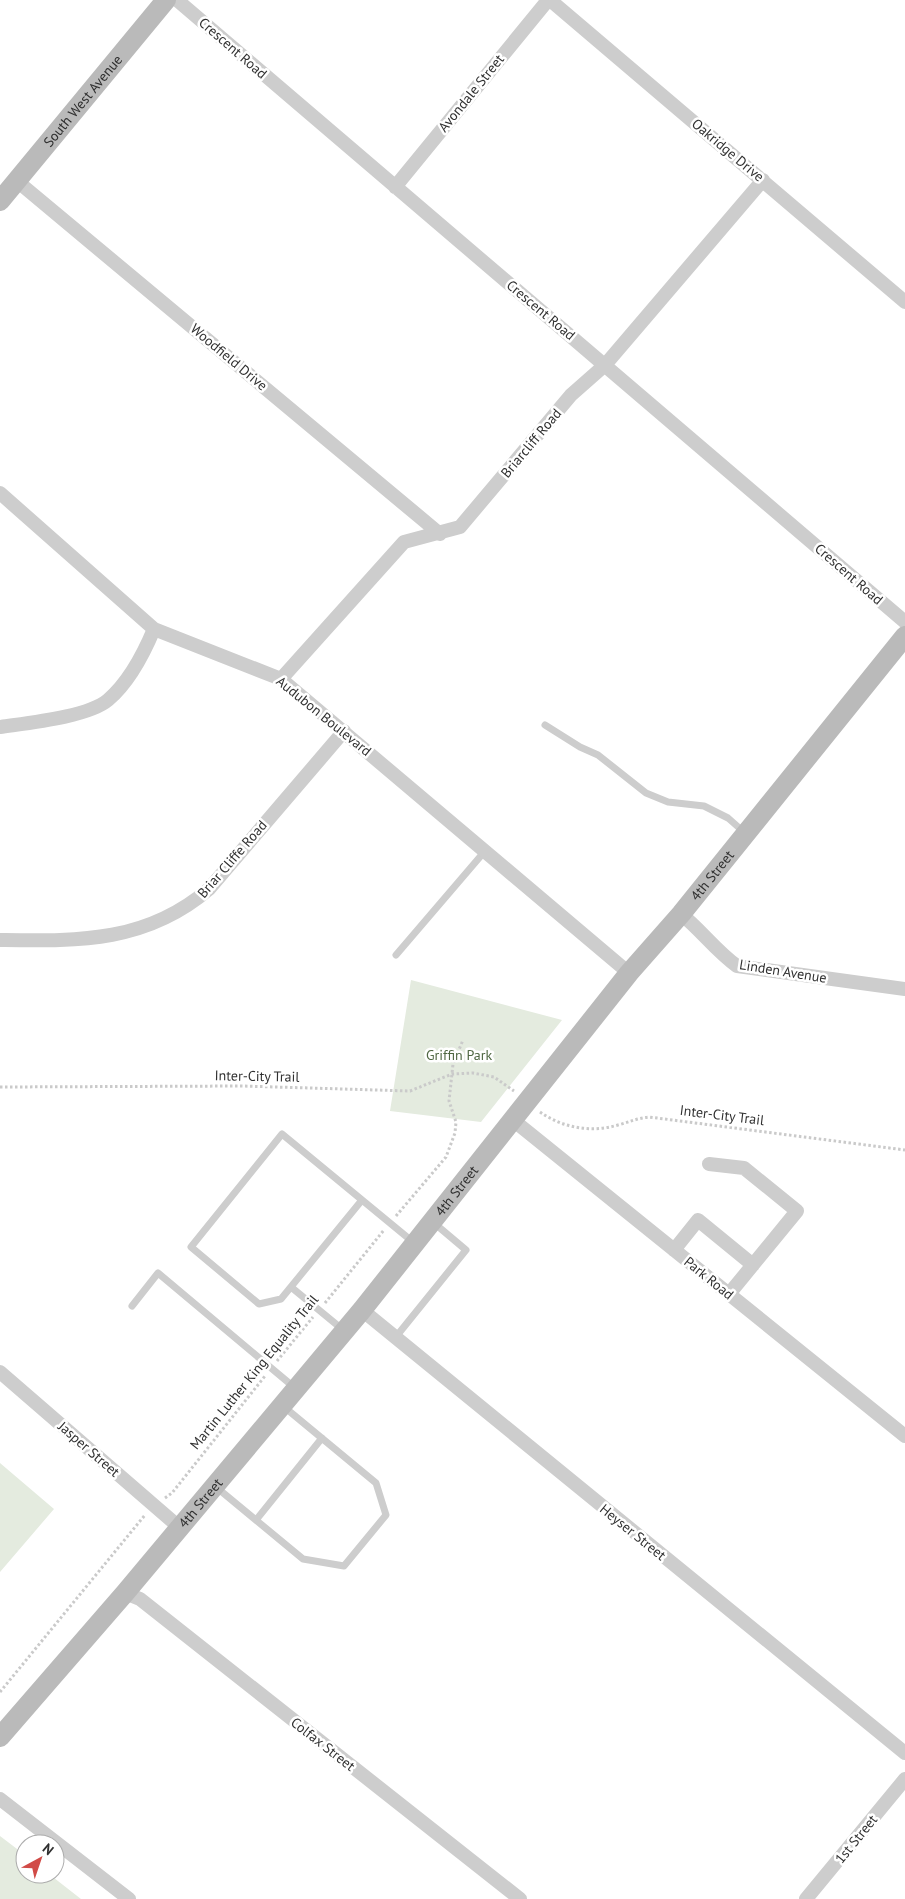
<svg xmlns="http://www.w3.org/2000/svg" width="905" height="1899" font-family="'PT Sans',sans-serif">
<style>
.green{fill:#e4ebdf}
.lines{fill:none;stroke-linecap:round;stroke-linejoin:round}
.path{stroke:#cacaca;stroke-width:3;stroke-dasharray:2.5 2.5;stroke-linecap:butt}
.lane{stroke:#cdcdcd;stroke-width:7}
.street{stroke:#cdcdcd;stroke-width:14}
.secondary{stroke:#bababa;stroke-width:20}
.labels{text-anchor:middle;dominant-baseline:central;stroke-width:5;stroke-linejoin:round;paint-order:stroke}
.street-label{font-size:14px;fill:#303030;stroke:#fff}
.park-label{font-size:14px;fill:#4f6742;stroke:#fff}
</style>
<rect width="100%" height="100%" fill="#fff"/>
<path class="green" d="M411 980 562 1020 481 1122 390 1111Z
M0 1463 54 1509 0 1572Z
M0 1836 25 1855V1874H49L81 1899H0Z"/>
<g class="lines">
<path class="path" d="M0 1087 242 1086 410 1091 452 1074 473 1073 494 1077 514 1091
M540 1112C563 1128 591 1133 618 1125 629 1122 638 1118 649 1117L905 1150
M396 1216 446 1157 455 1133 456 1122 449 1101 453 1064 463 1040
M325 1303 384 1230
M277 1361 313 1317
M165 1498 172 1493 265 1376
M0 1692 145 1515"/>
<path class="lane" d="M545 725 580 747 598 755 646 793 668 802 704 806 728 818 745 833
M396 955 485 851
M362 1200 281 1299 259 1304 191 1247 282 1134 413 1242
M291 1287 342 1329
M132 1306 158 1273 295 1388
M395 1338 466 1250 434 1223
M216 1487 303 1559 344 1566 386 1515 376 1483 283 1406
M256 1520 322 1438"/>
<path class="street" d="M177 0 905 622
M550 0 905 302
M17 181 440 534
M395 187 548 0
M0 493 154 629 281 679 629 973
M281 679 404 542 460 527 571 395 605 365 763 180
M0 727C27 723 88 717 108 700 128 683 144 653 154 629
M681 914C701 930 716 951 737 966L905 989
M0 940C78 941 146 943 209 889L344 731
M513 1120 905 1436
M709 1164 744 1168 797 1211 729 1294
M674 1250 698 1220 753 1265
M362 1310 905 1753
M0 1372 179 1527
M125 1593 140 1599 520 1899
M0 1799 129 1899
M806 1899 905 1779"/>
<g class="secondary">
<path id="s1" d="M0 201 166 0"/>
<path id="s2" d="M0 1737 125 1593 362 1310 629 973 681 914 905 636"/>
</g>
</g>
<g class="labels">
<g class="street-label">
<text transform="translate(233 48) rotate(41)">Crescent Road</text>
<text transform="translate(471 93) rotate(-51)">Avondale Street</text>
<text stroke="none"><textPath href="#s1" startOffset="130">South West Avenue</textPath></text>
<text transform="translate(728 150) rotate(40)">Oakridge Drive</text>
<text transform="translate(541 310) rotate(40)">Crescent Road</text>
<text transform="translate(229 357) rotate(40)">Woodfield Drive</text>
<text transform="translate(531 443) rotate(-50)">Briarcliff Road</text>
<text transform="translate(849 574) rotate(41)">Crescent Road</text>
<text transform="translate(324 716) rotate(39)">Audubon Boulevard</text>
<text transform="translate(232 859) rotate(-49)">Briar Cliffe Road</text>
<text stroke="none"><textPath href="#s2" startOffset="1118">4th Street</textPath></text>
<text transform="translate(783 971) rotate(9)">Linden Avenue</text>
<text transform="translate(257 1076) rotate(1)">Inter-City Trail</text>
<text transform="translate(722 1115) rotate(7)">Inter-City Trail</text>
<text stroke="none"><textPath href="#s2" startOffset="712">4th Street</textPath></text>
<text transform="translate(709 1278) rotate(39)">Park Road</text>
<text transform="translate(254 1372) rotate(-51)">Martin Luther King Equality Trail</text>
<text transform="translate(89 1449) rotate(41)">Jasper Street</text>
<text stroke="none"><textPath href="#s2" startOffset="308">4th Street</textPath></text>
<text transform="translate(633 1532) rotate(39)">Heyser Street</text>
<text transform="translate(323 1744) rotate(38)">Colfax Street</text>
<text transform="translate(856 1839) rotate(-51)">1st Street</text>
</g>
<g class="park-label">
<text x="459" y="1055">Griffin Park</text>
</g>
</g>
<g transform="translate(40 1859) rotate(40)"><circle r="24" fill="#ffffff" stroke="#acacac"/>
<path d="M0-4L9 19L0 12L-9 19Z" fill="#d14b47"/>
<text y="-8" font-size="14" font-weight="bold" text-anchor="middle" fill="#303030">N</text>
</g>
</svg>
